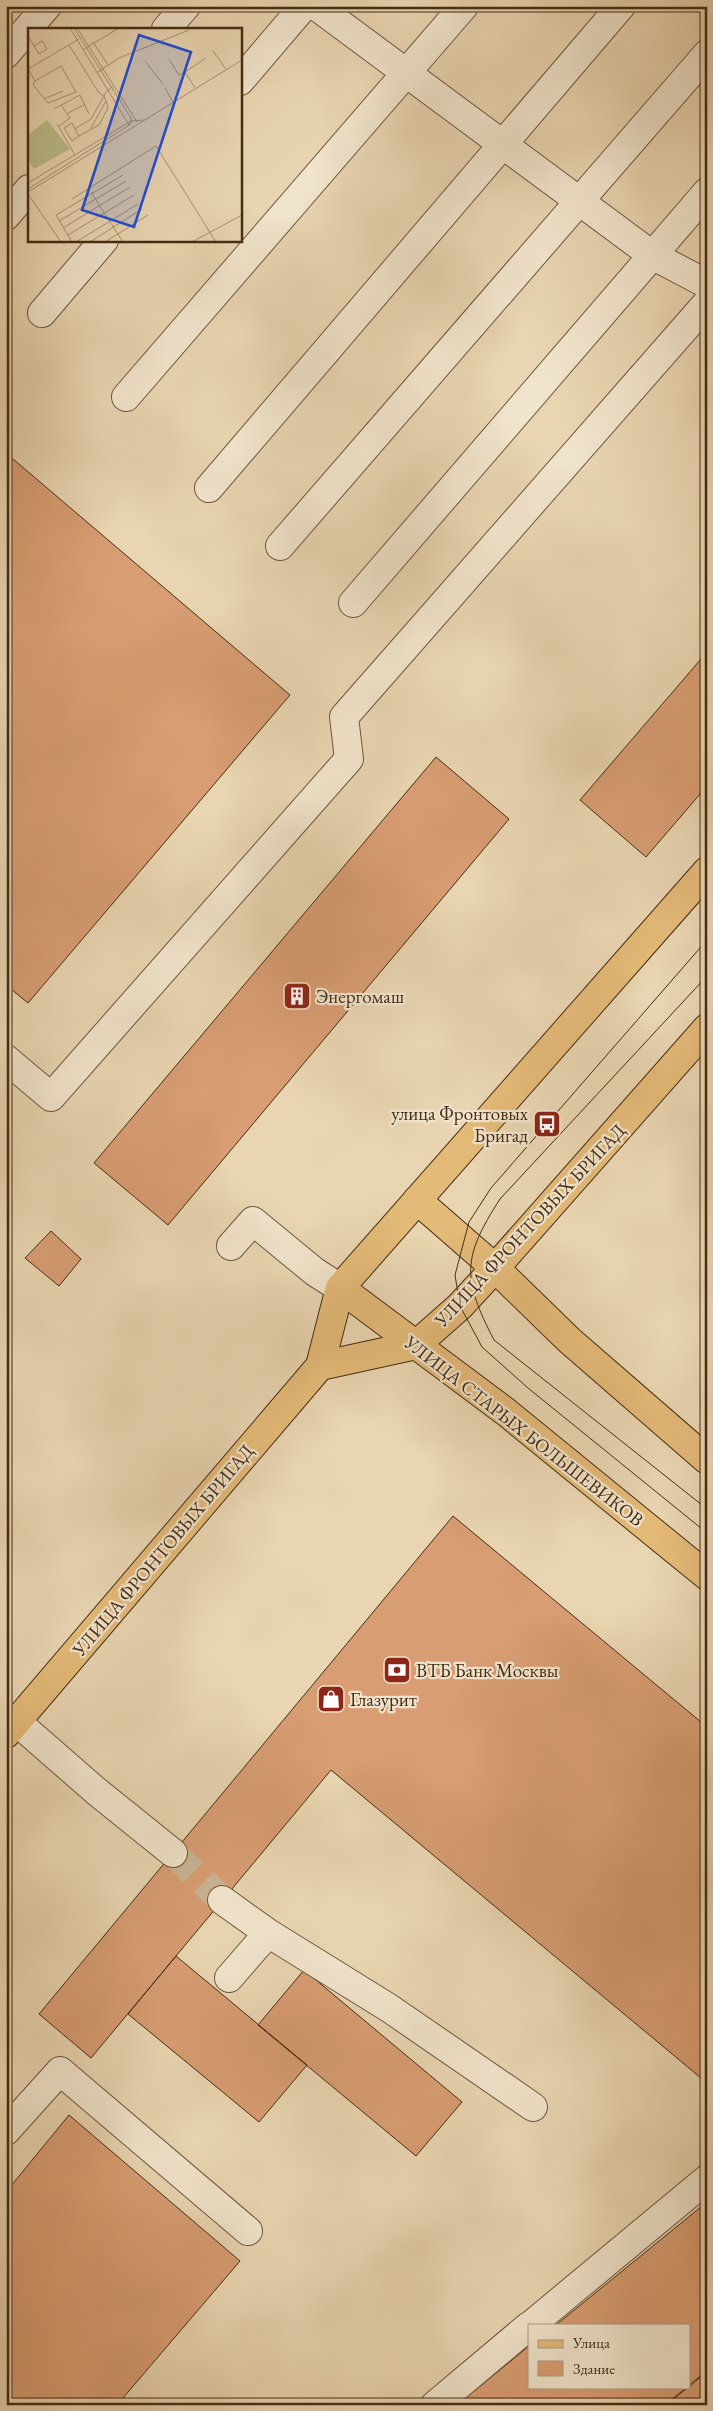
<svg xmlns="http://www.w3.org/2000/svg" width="713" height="2411" font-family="'EB Garamond',serif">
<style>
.building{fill:#d89d72;stroke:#442c15}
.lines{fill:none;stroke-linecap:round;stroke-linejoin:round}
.minor-tunnel{stroke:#c8b392;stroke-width:28;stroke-dasharray:28 14;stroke-linecap:butt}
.minor-casing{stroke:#6d563c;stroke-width:30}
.major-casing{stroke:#442c15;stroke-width:30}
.path{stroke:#442c15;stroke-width:3;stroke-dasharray:4 2.5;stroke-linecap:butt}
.minor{stroke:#f1e4cc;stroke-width:28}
.major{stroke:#e4ba78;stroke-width:28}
.tram{stroke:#442c15;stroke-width:1}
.labels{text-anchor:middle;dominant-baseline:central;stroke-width:4.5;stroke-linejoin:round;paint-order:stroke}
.poi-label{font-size:19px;fill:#442c15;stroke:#f1e4cc;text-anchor:start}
.street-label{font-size:19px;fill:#442c15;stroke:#f1e4cc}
.inset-road{fill:none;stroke:#a79173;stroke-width:1}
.view{fill:#1d4ed8;fill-opacity:0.15;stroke:#1d4ed8;stroke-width:2.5}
.inset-edge{fill:none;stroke:#442c15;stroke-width:2.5}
</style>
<rect width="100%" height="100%" fill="#e9d5b1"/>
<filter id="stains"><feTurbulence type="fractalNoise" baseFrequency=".004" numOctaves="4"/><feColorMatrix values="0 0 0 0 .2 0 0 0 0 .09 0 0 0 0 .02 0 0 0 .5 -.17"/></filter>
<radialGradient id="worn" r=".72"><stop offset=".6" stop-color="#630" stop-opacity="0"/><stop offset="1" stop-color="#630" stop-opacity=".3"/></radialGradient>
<path class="building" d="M6 453 290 695 28 1003 6 985Z
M707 652V786L646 857 580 800Z
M436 757 509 819 168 1225 94 1163Z
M51 1231 81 1259 59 1286 25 1258Z
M453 1516 707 1727V2083L331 1770 91 2058 39 2014Z
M176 1956 307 2065 259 2122 128 2014Z
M304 1970 462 2102 416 2156 258 2025Z
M69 2115 240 2261 117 2405H6V2192Z
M707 2202V2371L689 2385V2325H556Z
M529 2346V2387H687L665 2405H457Z
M707 2371V2405H665L689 2387Z"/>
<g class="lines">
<path class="minor-tunnel" d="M173 1853 222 1900"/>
<g class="minor-casing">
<path id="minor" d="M316 6 652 255 707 284
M166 29 186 6
M6 54 47 6
M240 81 304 6
M6 216 29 189
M42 313 104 240
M126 397 464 6
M209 488 621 6
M280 546 707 54
M353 603 707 192
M6 1059 51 1097 349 759 344 717 707 303
M231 1246 253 1221 315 1272 340 1288
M17 1722 96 1791 173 1853
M222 1900 268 1933 389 2008 533 2107
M229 1978 268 1933
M6 2131 60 2071 248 2231
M531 2325 707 2179
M435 2405 529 2326"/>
</g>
<g class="major-casing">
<path id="major" d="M417 1200 495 1268 569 1340 707 1460
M340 1288 506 1412 707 1576
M320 1366 416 1345 460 1306 495 1268 707 1028
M6 1734 320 1366 340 1288 707 871"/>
</g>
<path class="path" d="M702 1407 707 1186"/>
<use href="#minor" class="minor"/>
<use href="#major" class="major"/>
<path class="tram" d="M707 940 491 1188 469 1222 455 1275 460 1306 482 1347 528 1388 707 1533
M707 976 500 1199C462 1258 462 1278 494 1340L707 1509"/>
</g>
<defs>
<g id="building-square" transform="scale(1.4375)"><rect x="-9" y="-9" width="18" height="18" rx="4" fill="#8f2418" stroke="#f1e4cc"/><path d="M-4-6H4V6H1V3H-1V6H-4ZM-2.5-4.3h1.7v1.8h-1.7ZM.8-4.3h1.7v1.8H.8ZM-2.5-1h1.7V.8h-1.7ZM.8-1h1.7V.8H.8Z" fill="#fff"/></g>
<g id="bus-square" transform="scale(1.4375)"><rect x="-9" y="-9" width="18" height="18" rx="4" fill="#8f2418" stroke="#f1e4cc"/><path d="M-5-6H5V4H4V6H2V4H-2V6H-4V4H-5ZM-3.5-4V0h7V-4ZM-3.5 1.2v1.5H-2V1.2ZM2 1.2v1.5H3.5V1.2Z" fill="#fff"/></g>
<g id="bank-square" transform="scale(1.4375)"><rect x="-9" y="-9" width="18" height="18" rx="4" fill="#8f2418" stroke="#f1e4cc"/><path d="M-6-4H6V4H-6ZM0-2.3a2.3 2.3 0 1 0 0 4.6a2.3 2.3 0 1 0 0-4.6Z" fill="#fff"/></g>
<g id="shop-square" transform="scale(1.4375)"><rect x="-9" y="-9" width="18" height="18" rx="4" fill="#8f2418" stroke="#f1e4cc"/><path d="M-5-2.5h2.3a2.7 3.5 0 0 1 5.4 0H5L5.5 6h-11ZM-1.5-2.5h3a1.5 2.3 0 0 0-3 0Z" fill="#fff"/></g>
</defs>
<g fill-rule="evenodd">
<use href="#building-square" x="297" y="996"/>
<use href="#bus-square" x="547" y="1124"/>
<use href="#bank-square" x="397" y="1670"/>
<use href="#shop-square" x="331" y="1699"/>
</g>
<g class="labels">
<g class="poi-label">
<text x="316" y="996">Энергомаш</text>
<text x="528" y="1113" text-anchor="end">улица Фронтовых<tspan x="528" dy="22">Бригад</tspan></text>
<text x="416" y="1670">ВТБ Банк Москвы</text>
<text x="350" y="1699">Глазурит</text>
</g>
<g class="street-label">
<text transform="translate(530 1225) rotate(-47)">УЛИЦА ФРОНТОВЫХ БРИГАД</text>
<text transform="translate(524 1431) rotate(38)">УЛИЦА СТАРЫХ БОЛЬШЕВИКОВ</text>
<text transform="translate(163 1550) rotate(-50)">УЛИЦА ФРОНТОВЫХ БРИГАД</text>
</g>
</g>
<g transform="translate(28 28)">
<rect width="214" height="214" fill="#e9d5b1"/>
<path d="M19 92 42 121 6 141 0 132V107Z" fill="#b9bc89"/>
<path class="inset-road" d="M42 0 101 97M49 0 109 94M0 8 11 26 19 21 14 13 6 18M65 14 80 37M41 17 71 65 76 68 78 73 62 102 51 108 47 101 63 91 76 68 78 64 85 58M56 21 91 0M185 23 198 41M141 31 151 47 157 44 167 60M117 33 135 56M70 44 91 30 161 2M157 44 178 30M7 53 33 38 48 64 20 75 5 57 7 53 0 41 51 11M137 60 145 74M16 71 35 63M26 81 52 67 61 86M40 85 56 77M29 96 47 127M30 99 42 90 33 77M47 101 44 95 36 100 44 113 51 108M64 101 71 97 80 80 78 73M0 155 103 93 115 92M0 161 103 96V90L46 0M0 164 214 32M63 164 95 214M0 166 33 214M44 171 128 118 188 214M31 193 98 153M35 200 102 159M40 207 106 167M44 214 28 187 95 147M48 214 110 176M62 214 114 181M77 214 120 187M164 214 214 187"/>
<path class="view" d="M111 7 163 24 106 199 54 182Z"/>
<rect width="214" height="214" class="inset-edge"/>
</g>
<rect width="713" height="2411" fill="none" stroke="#e9d5b1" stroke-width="25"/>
<rect x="8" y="8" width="698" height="2396" fill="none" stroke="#442c15" stroke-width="2.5"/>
<rect x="12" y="12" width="688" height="2386" fill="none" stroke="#442c15"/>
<rect x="528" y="2324" width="162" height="65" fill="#f1e4cc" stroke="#ac9a83"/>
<rect x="538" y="2340" width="25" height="8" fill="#e4ba78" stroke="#ac9a83"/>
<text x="573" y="2348" font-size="15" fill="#442c15">Улица</text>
<rect x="538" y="2361" width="25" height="15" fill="#d89d72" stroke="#ac9a83"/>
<text x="573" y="2374" font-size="15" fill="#442c15">Здание</text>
<rect width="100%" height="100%" filter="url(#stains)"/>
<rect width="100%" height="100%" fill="url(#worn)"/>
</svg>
